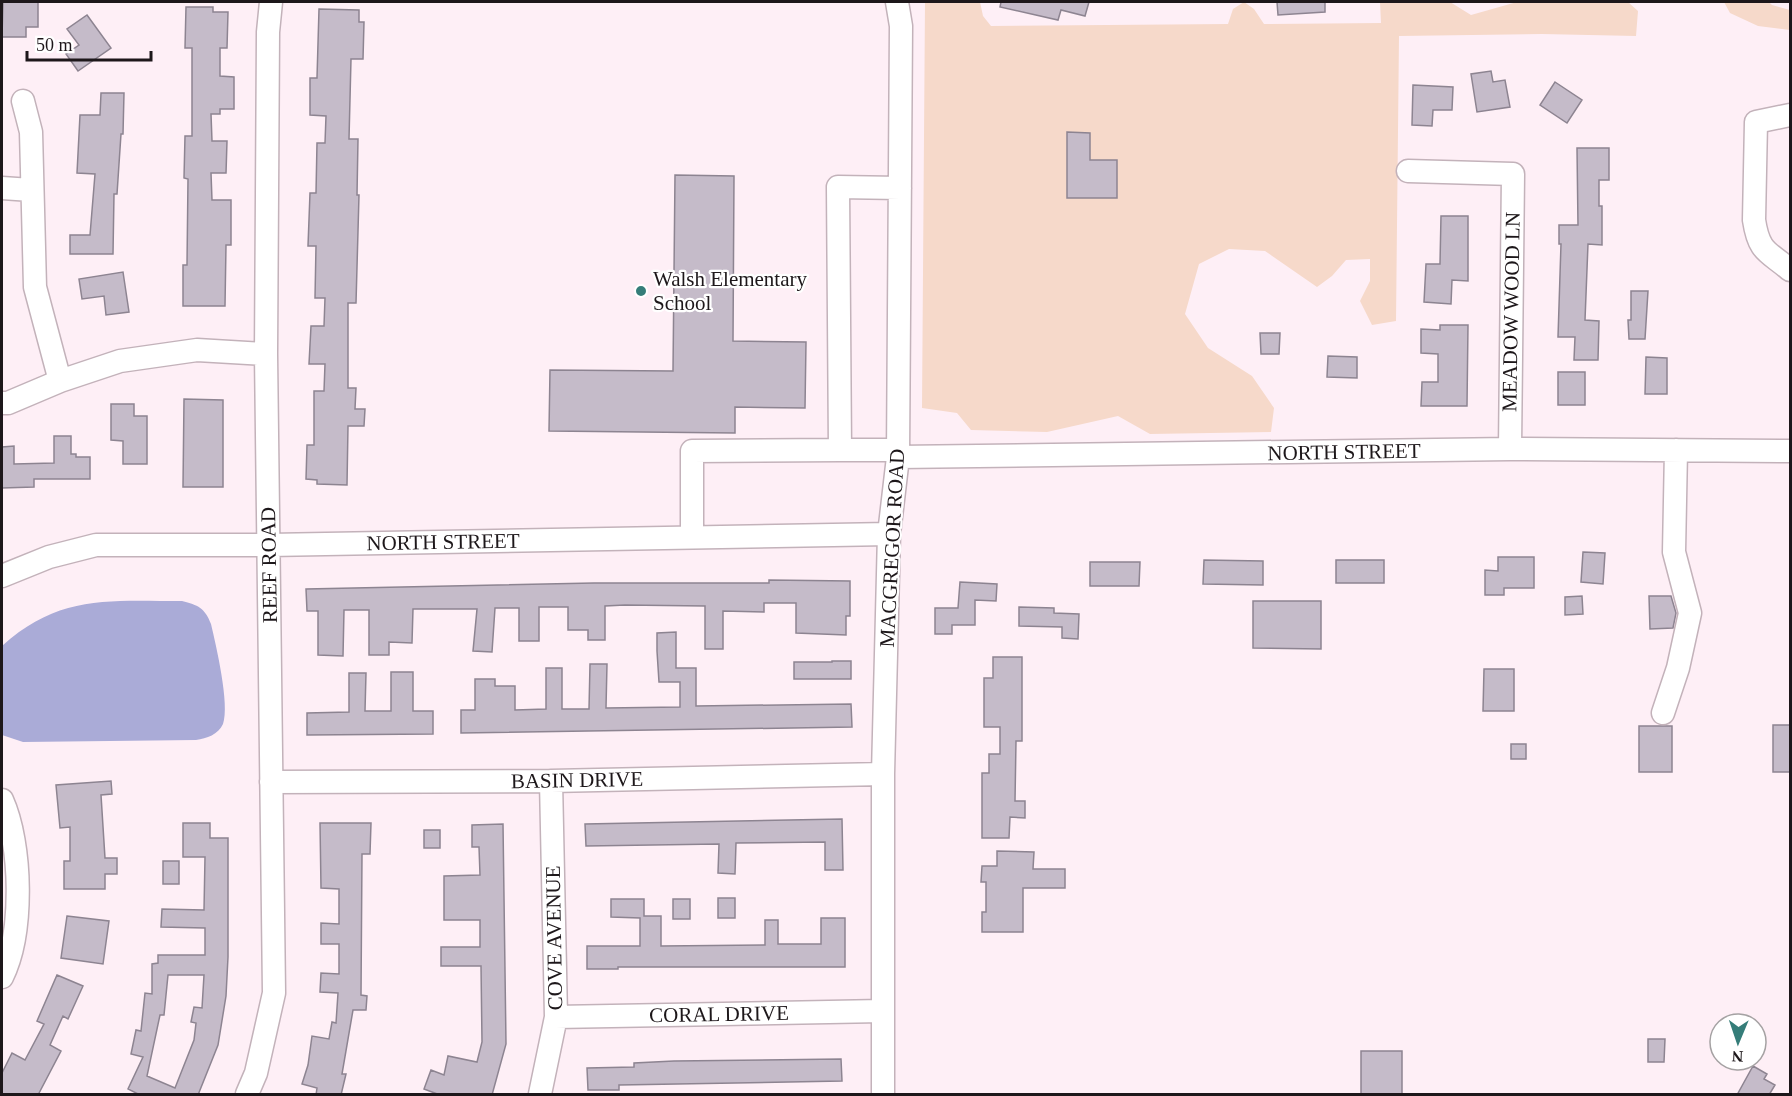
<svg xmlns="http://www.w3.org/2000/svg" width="1792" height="1096" font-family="'Times New Roman',serif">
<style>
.green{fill:#f6d9ca}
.water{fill:#aaabd7}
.building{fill:#c5bbc9;stroke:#8d8491;stroke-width:1.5;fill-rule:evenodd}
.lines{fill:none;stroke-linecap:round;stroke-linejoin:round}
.minor-casing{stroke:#c3b2ba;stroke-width:25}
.minor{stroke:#fff;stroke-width:22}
.poi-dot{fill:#357d79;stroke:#fff;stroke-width:2}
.labels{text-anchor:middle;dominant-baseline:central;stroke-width:4.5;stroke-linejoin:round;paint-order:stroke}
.poi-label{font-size:21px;fill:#1d171a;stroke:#fff;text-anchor:start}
.street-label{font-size:21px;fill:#1d171a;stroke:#fff}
</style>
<rect width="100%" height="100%" fill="#feeff6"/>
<path class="green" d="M925 2H980L983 16 991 26 1228 24 1233 9 1244 2 1254 9 1264 24 1381 23 1380 2H1450L1471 15 1517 2H1628L1638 11 1636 36 1542 34 1399 36 1396 321 1372 325 1360 301 1370 281V259L1346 260 1332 276 1317 287 1265 251 1229 249 1199 264 1185 314 1208 348 1252 376 1274 408 1271 432 1150 434 1118 416 1047 432 971 430 957 413 922 408Z
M1724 2H1769L1772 5 1790 10V30L1758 26 1730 13Z"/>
<path class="water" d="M182 601C198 605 205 608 211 624 216 645 230 705 223 724 218 735 207 738 196 740L23 742 2 735V646C59 594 110 601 182 601Z"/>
<path class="building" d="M3 2H38V27H26V37H2Z
M1001 2H1089L1085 16 1061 10 1058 20 1000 7Z
M1277 2H1325V12L1278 15Z
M186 7H213V12H228L227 48H220V76L234 77V109H220V114H211L212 141H227L226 173H211L212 200H231V245H226L225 306H183V265H187L188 179 184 178 185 136H192V48H185Z
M319 9 359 10V22H364L363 59H351L349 139H358L357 195H359L356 303H348V388H356L355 409H365L364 426H348L347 485 317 484V480L306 479 307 445H314V391H324L325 364H309L311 326H324L325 298H315L316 246H308L310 193H316L317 143H325L326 116 310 115V78H317Z
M87 15 111 48 78 71 66 54 79 45 67 29Z
M1491 71 1493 82 1505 80 1510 107 1477 112 1471 74Z
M1555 82 1582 100 1567 123 1540 105Z
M1413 85 1453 87 1452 110H1433L1432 126 1412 125Z
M101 93H124L123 134H121L117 194H114L113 254H70V235H90L95 174 77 173 80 115H100Z
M1067 132 1090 133V160H1117V198H1067Z
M1577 148H1609V180H1599V206H1602V245L1588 244 1585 320 1599 321 1598 360H1574L1575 337H1558L1561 244H1559V225H1578Z
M675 175 734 176 733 341 806 342 805 408 735 407V433L549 431 550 370 673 371Z
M1441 216H1468V281L1452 280 1451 304 1424 302 1426 264H1440Z
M123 272 129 312 106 315 104 296 82 299 79 279Z
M1631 291H1648L1645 339H1629L1628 320H1631Z
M1440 325H1468L1467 406H1421L1422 382H1438V354L1421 353V329L1440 330Z
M1260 333H1280L1279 354H1261Z
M1328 356 1357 357V378L1327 377Z
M1646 357 1667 358V394H1645Z
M1558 372H1585V405H1558Z
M184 399 223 400V487H183Z
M111 404H134V416H147V464H123V441L111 440Z
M54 436H71V454H76V457H90V479H34V487L2 488V447L14 446V464L54 463Z
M1583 552 1605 553 1603 584 1581 582Z
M1498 557H1534V588H1504V595H1485V570L1498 571Z
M1204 560 1263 561V585L1203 584Z
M1336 560H1384V583H1336Z
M1090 562H1140L1139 586H1090Z
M769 580 850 581V616H846V635L796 633V603H764V612L723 611V649H705V606L625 605 605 606V640H588V630H568V607H539V641H519V608H495L492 652 473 651 477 609H413L412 643 389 642V655H369V610H344L343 656 318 655V611H307L306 589 594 583H769Z
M960 582 997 584 996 601 975 600V625H952V634H935V608H958Z
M1582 596 1583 614 1565 615V597Z
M1649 596H1671L1676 613 1673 628 1650 629Z
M1253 601H1321V649L1253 648Z
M1019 607 1054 608V613L1079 614 1078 639 1062 638V627L1019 626Z
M676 632V668H696V706L851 704 852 727 461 733V710H475V679H495V686H515V710L546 709V668H562V709H589L590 664H607L606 708 680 707V682H659L657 651V633Z
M993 657H1022V741H1016L1015 801H1025V818L1010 817 1009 838H982V773H989V754H1000V727H984V678H993Z
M832 661H851V679H794V662H832Z
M1484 669H1514V711H1483Z
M391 672H413V711H433V734L307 735V713L349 712V673H366L365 711H391Z
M1773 725H1791V772H1773Z
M1639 726H1672V772H1639Z
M1511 744H1526V759H1511Z
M111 781 112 794 101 795 105 858H117V874H105V889H64V861H70V827L60 828 56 785Z
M842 819 843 870H825V842L736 843 735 874 718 873 719 844 586 846 585 824Z
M183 823H210V838H228V957L226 996 218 1045 198 1095H140L128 1089 143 1057 131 1054 136 1030 141 1031 145 993 152 994V964L158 963V955H205V928L161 927 162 909 204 910 205 857H183ZM168 975H204L202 1008 194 1007 191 1022 196 1023 194 1040 175 1088 147 1076 160 1015H164Z
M320 823H371L370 854H362L361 995 367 996 366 1010H353L342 1074H346L341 1095H316L317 1088 302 1084 308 1065 312 1036 329 1039 332 1022 336 1023 338 993 320 992 321 973 339 974V944H321V923L339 924V889L321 888Z
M503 824 506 1044 492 1095H440L424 1089 431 1070 444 1075 448 1056 477 1062 482 1042 481 966H441V947H480V920H444V876L480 875 479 847H472V825Z
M424 830H440V848H424Z
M997 851 1034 852 1033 869H1065V888H1023V932H982V912H986V882H981L982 866H997Z
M163 861H179V884H163Z
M718 898H735V918H718Z
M611 899H644V916H661V946L765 945V920H778V944H821V918H845V967H618V969H587V946H640V918L611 917Z
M673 899H690V919H673Z
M67 916 109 921 103 964 61 958Z
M57 975 83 986 68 1019 63 1016 50 1045 61 1051 38 1095H2V1073L12 1053 25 1060 44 1024 37 1021Z
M1648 1039H1665L1664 1062H1648Z
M1361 1051H1402V1095H1361Z
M841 1059 842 1081 619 1085V1090H588L587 1068 634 1067V1063L674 1061Z
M1753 1066 1767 1074 1764 1079 1775 1085 1769 1095H1737Z"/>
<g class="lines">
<g class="minor-casing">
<path id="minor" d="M23 101 31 132 35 287 60 381
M1790 115 1756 122 1754 220C1759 253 1768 251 1790 270
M1408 171 1513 174 1510 449
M2 188 31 190
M2 403H8L60 381 120 361 197 350 266 354
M898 450H840L838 187 900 188
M898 457 1510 449 1790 451
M692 537V451L840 450
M2 576 49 557 96 545H269L889 534
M1663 713 1678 668 1690 613 1674 552 1676 450
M271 782 551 781 883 774
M2 800C22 844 24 933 2 977
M556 1017 882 1011
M247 1094 256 1073 274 993 266 354 268 32 271 2
M540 1094 556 1017 551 781
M883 1094V774L889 534 898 457 901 26 897 2"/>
</g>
<use href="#minor" class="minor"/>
</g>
<circle class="poi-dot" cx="641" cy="291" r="6"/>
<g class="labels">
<g class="poi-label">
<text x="653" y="279">Walsh Elementary<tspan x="653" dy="24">School</tspan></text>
</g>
<g class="street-label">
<text transform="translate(1511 312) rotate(-89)">MEADOW WOOD LN</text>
<text transform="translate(1344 452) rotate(-1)">NORTH STREET</text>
<text transform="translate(443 542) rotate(-1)">NORTH STREET</text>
<text transform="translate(892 548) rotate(-87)">MACGREGOR ROAD</text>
<text transform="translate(269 565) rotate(-91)">REEF ROAD</text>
<text transform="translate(577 780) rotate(-1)">BASIN DRIVE</text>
<text transform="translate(554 938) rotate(-91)">COVE AVENUE</text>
<text transform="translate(719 1014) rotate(-1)">CORAL DRIVE</text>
</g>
</g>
<rect width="1792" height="1096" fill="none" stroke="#1d171a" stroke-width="6"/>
<g transform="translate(1738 1042) rotate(182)"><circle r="28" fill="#ffffff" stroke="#a5a2a3" stroke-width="1.5"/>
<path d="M0-4.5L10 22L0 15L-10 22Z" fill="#357d79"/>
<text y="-9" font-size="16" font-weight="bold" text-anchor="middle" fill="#1d171a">N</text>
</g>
<path d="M27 51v9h124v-9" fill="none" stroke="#1d171a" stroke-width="3"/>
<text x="36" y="51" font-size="18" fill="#1d171a" stroke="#ffffff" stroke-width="4.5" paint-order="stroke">50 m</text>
</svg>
